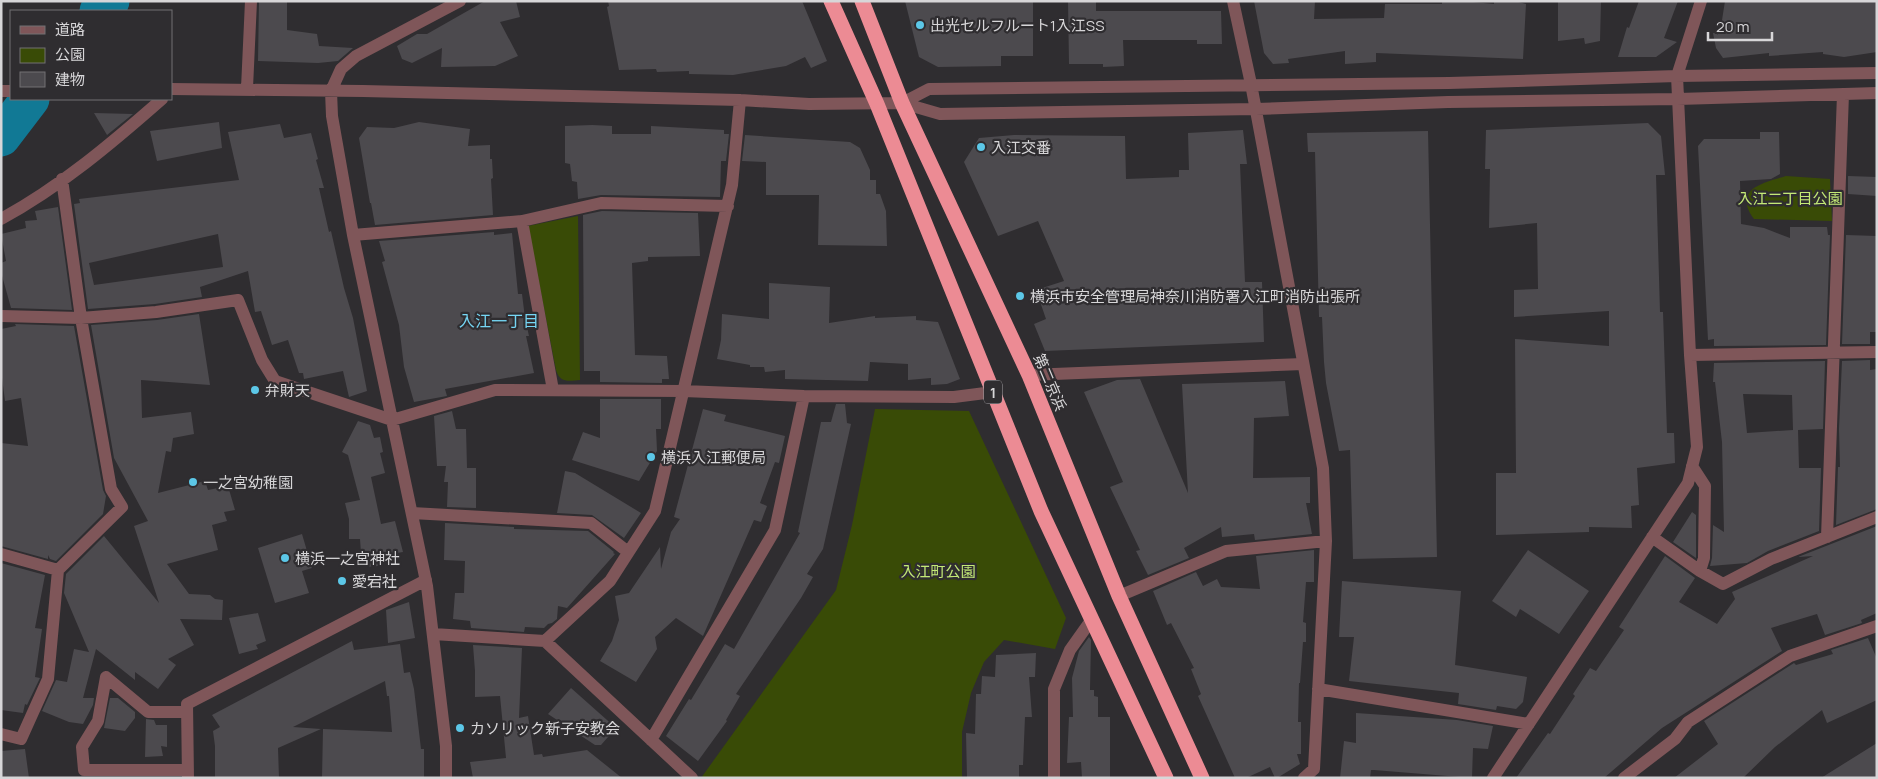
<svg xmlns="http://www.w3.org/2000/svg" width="1878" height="779" font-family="Manrope,'Noto Sans JP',sans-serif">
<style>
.green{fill:#394b06}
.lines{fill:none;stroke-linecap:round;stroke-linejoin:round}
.river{stroke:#117995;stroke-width:39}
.building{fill:#4c4a4e;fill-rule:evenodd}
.minor{stroke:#7f5659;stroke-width:12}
.highway{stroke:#ec8b94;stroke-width:15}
.poi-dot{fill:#5cc7e7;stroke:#2f2d30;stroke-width:2}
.labels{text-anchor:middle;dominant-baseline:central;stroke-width:4.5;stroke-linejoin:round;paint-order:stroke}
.shield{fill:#2f2d30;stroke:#a5a3a6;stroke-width:1}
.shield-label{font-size:14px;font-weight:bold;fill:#d7d6d8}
.poi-label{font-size:15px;fill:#d7d6d8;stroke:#2f2d30;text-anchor:start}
.park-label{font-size:15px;fill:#c3e976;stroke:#2f2d30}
.street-label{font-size:15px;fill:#d7d6d8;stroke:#2f2d30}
.neighbourhood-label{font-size:16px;fill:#76d6f4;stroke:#2f2d30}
</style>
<rect width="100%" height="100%" fill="#2f2d30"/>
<path class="green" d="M1786 176 1830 179 1832 221 1754 219C1732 189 1763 183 1786 176Z
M578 216 580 380C568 381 560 383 556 370L528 226Z
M875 409 969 411 1066 618 1055 649 1004 640 984 662 971 693 962 732V778H701L836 590 852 525Z"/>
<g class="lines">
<path class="river" d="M99 11 110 1
M1 137 30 99"/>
</g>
<path class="building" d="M259 1H287V30L317 34 319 46 353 48 338 61 318 63 258 61Z
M485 1H516L520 17 500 22 518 56 495 66 441 67 442 48 412 63 402 59 397 46 417 34H427Z
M608 1H802L827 61 811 68 805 57 786 66 733 75 689 74V71L657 72 656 69 619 70 607 7 609 6Z
M905 1H1033V56H1001V66L938 67 919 57Z
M1068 1H1096V11H1221L1222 44H1197V40H1123L1124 66 1103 67V64H1069Z
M1254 1H1315L1314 19 1384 18 1385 4H1442V1H1463L1494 4V1H1515L1526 4 1523 59 1376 53V62L1345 64V51L1288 59 1289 63 1273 64 1264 53Z
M1558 1H1601L1600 41 1585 44 1584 38 1558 41Z
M1639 1H1678L1664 38 1677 42 1656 57H1618L1627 27 1629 28Z
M1725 1 1877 2V52L1844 57 1823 54V52L1769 56V53L1723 58 1716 48 1713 33H1720Z
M94 113 133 114 107 135Z
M219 122 222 148 157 161 150 131Z
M419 122 470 129 468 146 490 145V159H492L493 178 491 179 493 215 375 225 371 203H370L359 138 367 127 394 128Z
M1648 123 1661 136 1665 175H1656L1660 312H1663L1667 433H1674L1675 463 1637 468 1639 505 1631 506 1632 528 1589 527V532L1496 535V473H1516L1515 339 1609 346V311L1514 317V290L1538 289 1537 223 1489 228 1490 169H1485L1486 130Z
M280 124 284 138 311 133 318 159 316 160 324 188H319L329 232 331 231 344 288 353 318 367 391 349 397 343 371 304 379 303 373H299L288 340 272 345 261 311 255 312 248 271 200 287 202 297 155 304 88 309 74 204 80 203 79 199 239 180 228 132ZM218 234 223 267 94 285 89 263Z
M592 125 612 126V134H651V126L724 130V134H729L726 161H721L720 197 601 195 578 199 577 182 572 181 570 164 565 163V126Z
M1243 130 1247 164H1240L1245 282H1262L1264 342 1045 351 1034 324 1046 319 1036 290 1064 281 1038 221 998 236 964 162 979 138 1014 135 1125 136 1126 179 1179 177V170H1189L1188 133Z
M1428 131 1437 557 1353 559 1350 450 1339 451 1326 383 1324 362 1322 317H1319L1315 152H1308L1307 133Z
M1760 132H1779L1780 174 1771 179 1740 181 1741 224 1764 228 1790 238V227H1827L1828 235H1830L1826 345 1714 346V339L1708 340 1698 146 1704 139H1760Z
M745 135 850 142 860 148 870 170V180H876V194H880L886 211 887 246 818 245 819 195H766V162L742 161Z
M1848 176 1877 177V196L1848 194Z
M58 207 72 310 11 308 1 272V263L6 261 1 234 26 228 25 221 37 220 35 211Z
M602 211 698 213 700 256 648 257V261L632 263 635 355 667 356 669 379H662V383L600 382V371H584L583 215Z
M494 232V235L512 233 518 294H522L525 318 529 336H526L534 373 445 389 447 396 414 402 404 367 399 325 382 262 385 261 379 241Z
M1846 235 1877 236V332H1870V344H1842Z
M769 283 830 287 829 323 875 316V318L916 316V320L938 322 960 379 947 384 931 385V378L908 380V364L870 362 868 381 785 379V370L765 372 764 367H750V365L717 359 721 340 722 314 769 319Z
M199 314 210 385 141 380 142 418 191 412 194 434 173 438 171 452 166 451 158 493 205 481 208 490 228 486 235 510 224 512 227 521 212 525 218 550 167 564 189 594 210 595 215 599 223 600 222 620 180 619 194 645 168 659 176 665 158 689 135 672V680L96 649 83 698H94L93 705 83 724 69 722 42 711 56 680 67 682 74 649 89 652 64 593 66 574 104 536 159 603 134 526 148 521 114 458 91 325 157 320Z
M15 324 74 326 103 490 106 496 103 514 56 561 50 559 48 555V559L1 546V443L28 446 21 398 5 401 1 370V329L16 326Z
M1870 360V370L1877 369V509L1836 525 1838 467H1840L1839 429 1842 361Z
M1825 361 1823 429 1798 430 1799 468H1821L1819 531 1768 551 1747 563 1710 566 1712 558 1713 525 1724 532 1722 442 1715 382H1713L1714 363ZM1743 394 1792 395 1793 430 1747 433Z
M1140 379 1188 493 1182 384 1285 381 1289 416 1254 418 1253 478 1310 477V503H1306L1312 534 1255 540 1254 534 1222 537 1221 527 1184 548 1189 558 1148 575 1136 551 1140 550 1110 487 1123 482 1084 392 1117 380Z
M600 399H661V429H656L657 451 639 481 572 460 583 432 600 438Z
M836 404H845L847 423 851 424 823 549 807 574 813 577 801 598 736 694 740 696 726 720 727 721 698 761 666 736 689 699 691 700 725 644 734 649 800 533 798 532 821 422H831Z
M703 409 726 415 724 421 785 436 779 463 775 462 760 503 767 506 761 522 754 520 703 636 676 618 655 637 657 649 636 682 600 661 612 641 619 620 615 596 629 593 660 547 661 569 671 532 680 519 674 517Z
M452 411 456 429H466L467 468H476V508L447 507 448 482H444L446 466H437L434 416Z
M358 421 370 425 374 438 380 437 383 452 380 453 385 473 371 477 381 524 395 521 403 552 378 556 379 566 362 567 360 539H349V519L345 503 360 500 348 455 342 452Z
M565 471 575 473 641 513 624 538 592 515 557 513Z
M1692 512 1696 515V558L1673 542Z
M445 523 514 527V529L588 531 614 552 613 553 615 554 567 608 558 606 557 619 552 623 548 624 544 628 525 627 524 632 471 628 470 621 453 619 455 593H464L465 561 444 560Z
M1877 526V613L1861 620 1862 623 1825 635 1817 614 1771 628 1782 651 1662 728 1604 778H1516L1548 733 1550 734 1575 696 1573 694 1590 668 1596 671 1624 630 1619 627 1665 556 1695 578 1679 602 1717 624 1735 599 1732 592 1813 556 1798 557Z
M302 534 312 568 302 571 309 593 275 603 258 548Z
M1314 550V582H1306L1303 622 1306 623V642H1303L1300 683H1299L1298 722H1301V754H1297L1300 764 1277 778H1275L1270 767 1246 778H1235L1198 696 1201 694 1191 669 1194 668 1171 623 1167 625 1153 591 1196 572 1203 586 1217 579 1221 587 1260 589 1256 556Z
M1528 550 1589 591 1559 634 1520 609 1516 617 1492 601Z
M1 563 45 575 35 628 42 629 35 677 40 678 27 705 25 704 23 713 1 710Z
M1342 581 1461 591 1455 665 1527 677 1523 702 1516 709 1497 706 1496 710 1458 704 1459 693 1349 681 1354 637H1339Z
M409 602 415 638 388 643 386 610Z
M258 613 266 641 256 645 258 649 239 654 229 618Z
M1089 637 1091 640 1090 690H1094V696L1098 697V717H1110V778H1082L1081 762 1067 763 1069 717H1073L1072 678 1079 651Z
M1868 638 1877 659V700L1827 723 1822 710 1775 747 1743 778H1674L1718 744 1704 721 1794 663 1796 665 1833 654 1831 650Z
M352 641 354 650 400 644 404 673 410 672 414 689 421 749H424V778H322L323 729 392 732 389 696H387L385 681 293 727 321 729 278 748 279 778H215V746L213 731 220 727 212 715Z
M473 645 522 648 519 718 528 716 534 755 542 754 543 757 587 750 622 778H473L470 762 506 758 500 696 475 697V671Z
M1036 653 1035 677H1029L1032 717H1025L1023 765H1019V778H967L966 733 975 734 976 694H981L982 676 995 677 996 655Z
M571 688 616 728 601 745H595L548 714Z
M110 698H118L135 712V718L125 731 104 728Z
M1356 713 1457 720 1493 726 1488 749 1473 748 1472 778 1374 770H1371L1370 778H1340L1344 741 1356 743Z
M146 719 154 720 156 725H167V747L161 746 163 756 145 757Z
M1877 743V778H1821Z
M25 749 29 778H1V751Z"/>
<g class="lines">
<path class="minor" d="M1233 1 1251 84 1323 468 1326 541 1314 769 1304 778
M247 88 251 1
M171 89 363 91 740 100 809 104 902 103 940 114 1256 109 1448 102 1678 99 1877 93
M1 91H11
M902 103 929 89 1449 83 1677 76 1877 73
M1 219C60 187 112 143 162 99
M522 221 553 390
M353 235 522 221 601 203 728 206
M1 316 81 318 156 312 238 300 262 360 275 381 392 420 495 390 684 391 804 396 954 397 993 392
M1690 355 1877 352
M1029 375 1303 364
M1692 466 1705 486 1704 558 1700 571
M412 513 591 523 628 552
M1652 537 1700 571 1723 584 1771 559 1877 517
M1827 537 1843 94
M1 554 58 570
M1119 596 1226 551 1326 541
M433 634 545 641 692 778
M545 641 610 581 655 511 732 185 740 100
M1318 689 1529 724
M187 712H148L106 677 98 721 82 747 84 770H188
M1 734 21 739 48 679 58 570 122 507 111 489 81 318 62 179
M651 740 775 530 804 396
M188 778 187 704 426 580
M446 778V746L427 586 353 235 332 116 331 91 341 69 356 56 460 1
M1054 778V689L1070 650 1092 619
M1493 778 1688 483 1697 447 1690 355 1677 76 1701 1
M1624 778 1675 739 1688 722 1790 656 1877 626"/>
<path class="highway" d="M831 1 877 104 1041 511 1166 778
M862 1 902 103 1029 375 1119 596 1202 778"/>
</g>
<g class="poi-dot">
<circle cx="920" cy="25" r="5"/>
<circle cx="981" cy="147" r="5"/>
<circle cx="1020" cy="296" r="5"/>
<circle cx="255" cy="390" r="5"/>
<circle cx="651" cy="457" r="5"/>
<circle cx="193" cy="482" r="5"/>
<circle cx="285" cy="558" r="5"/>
<circle cx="342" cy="581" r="5"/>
<circle cx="460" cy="728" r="5"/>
</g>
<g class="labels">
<rect class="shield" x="984" y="380.5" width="18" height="23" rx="4"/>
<g class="shield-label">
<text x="993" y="392">1</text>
</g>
<g class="poi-label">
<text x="930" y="25">出光セルフルート1入江SS</text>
<text x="991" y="147">入江交番</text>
<text x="1030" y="296">横浜市安全管理局神奈川消防署入江町消防出張所</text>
<text x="265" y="390">弁財天</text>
<text x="661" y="457">横浜入江郵便局</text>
<text x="203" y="482">一之宮幼稚園</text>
<text x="295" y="558">横浜一之宮神社</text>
<text x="352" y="581">愛宕社</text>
<text x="470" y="728">カソリック新子安教会</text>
</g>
<g class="park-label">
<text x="1790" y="198">入江二丁目公園</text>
<text x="938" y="571">入江町公園</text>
</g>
<g class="street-label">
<text transform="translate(1050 382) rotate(67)">第二京浜</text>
</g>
<g class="neighbourhood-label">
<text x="499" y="321">入江一丁目</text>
</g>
</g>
<rect width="1878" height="779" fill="none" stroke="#d7d6d8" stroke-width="5"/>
<rect x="10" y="10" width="162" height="90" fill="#2f2d30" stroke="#727173"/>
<rect x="20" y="26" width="25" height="8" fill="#7f5659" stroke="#727173"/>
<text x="55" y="35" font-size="15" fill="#d7d6d8">道路</text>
<rect x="20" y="48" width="25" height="15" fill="#394b06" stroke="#727173"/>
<text x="55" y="60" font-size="15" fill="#d7d6d8">公園</text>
<rect x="20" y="72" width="25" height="15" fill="#4c4a4e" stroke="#727173"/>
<text x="55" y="85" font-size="15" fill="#d7d6d8">建物</text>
<path d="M1708 32v8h64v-8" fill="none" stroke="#d7d6d8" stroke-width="2.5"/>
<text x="1716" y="32" font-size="15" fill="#d7d6d8" stroke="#2f2d30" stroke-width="4" paint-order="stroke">20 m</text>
</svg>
